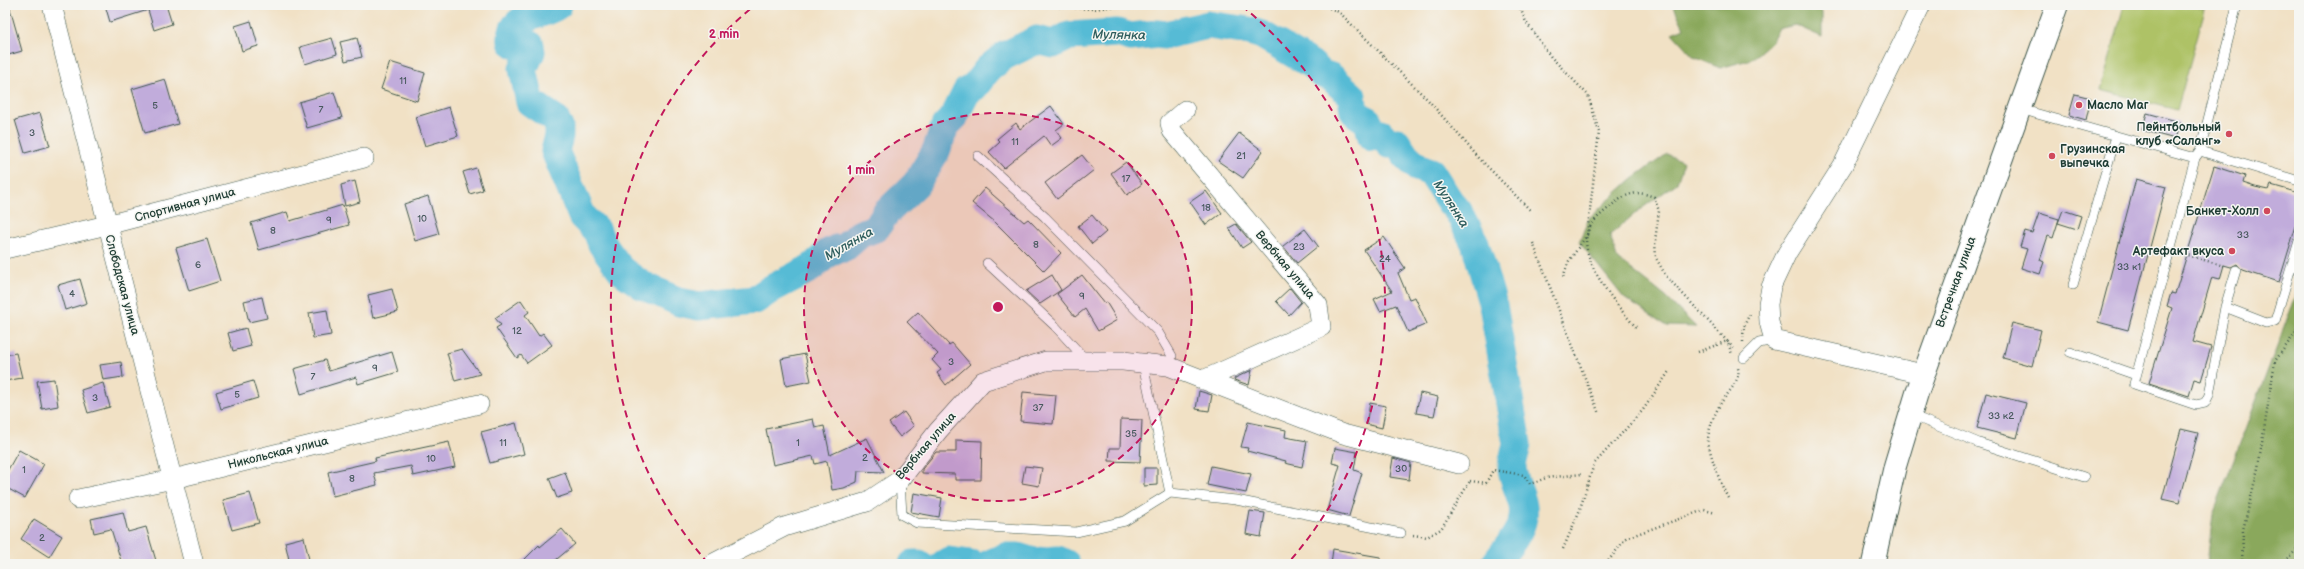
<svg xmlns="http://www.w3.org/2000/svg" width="2304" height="569" font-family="'Balsamiq Sans',sans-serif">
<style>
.green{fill:#aec266;stroke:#66804d}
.forest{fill:#8aa85b;stroke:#547248}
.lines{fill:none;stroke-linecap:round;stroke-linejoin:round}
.river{stroke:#57bbd5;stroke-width:29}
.building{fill:#c1acdb}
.service-casing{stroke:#3e564a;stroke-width:10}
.minor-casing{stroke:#3e564a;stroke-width:20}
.secondary-casing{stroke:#3e564a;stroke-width:24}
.path{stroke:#3e564a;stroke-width:2.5;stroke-dasharray:1 3;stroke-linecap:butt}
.service{stroke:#fff;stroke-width:9}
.minor{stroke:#fff;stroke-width:19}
.secondary{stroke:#fff;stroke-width:22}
.ring{fill:none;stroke:#c2185b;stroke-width:2;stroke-dasharray:7 5}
.poi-dot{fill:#d1495b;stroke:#f6f6f2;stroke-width:1.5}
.labels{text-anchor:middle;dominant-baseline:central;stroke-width:3;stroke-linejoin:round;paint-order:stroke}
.number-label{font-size:10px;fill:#48595e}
.poi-label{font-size:12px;font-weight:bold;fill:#1f3d34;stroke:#f6f6f2;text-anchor:end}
.street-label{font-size:12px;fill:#1f3d34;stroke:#f6f6f2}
.water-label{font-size:13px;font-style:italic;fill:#2d5c5c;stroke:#f6f6f2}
.centre{fill:#c2185b;stroke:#f6f6f2;stroke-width:2}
.ring-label{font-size:12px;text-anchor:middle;font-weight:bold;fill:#c2185b;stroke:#f6f6f2;stroke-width:3;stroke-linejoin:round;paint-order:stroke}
</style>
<rect width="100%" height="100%" fill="#f6f6f2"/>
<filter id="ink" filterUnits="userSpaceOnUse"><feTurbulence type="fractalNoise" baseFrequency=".025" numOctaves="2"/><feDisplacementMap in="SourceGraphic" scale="8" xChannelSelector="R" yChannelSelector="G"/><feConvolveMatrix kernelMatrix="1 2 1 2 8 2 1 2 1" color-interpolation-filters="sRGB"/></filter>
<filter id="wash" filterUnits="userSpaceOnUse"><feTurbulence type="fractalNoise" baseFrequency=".012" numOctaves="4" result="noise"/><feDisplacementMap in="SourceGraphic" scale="16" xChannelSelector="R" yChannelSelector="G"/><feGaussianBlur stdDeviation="0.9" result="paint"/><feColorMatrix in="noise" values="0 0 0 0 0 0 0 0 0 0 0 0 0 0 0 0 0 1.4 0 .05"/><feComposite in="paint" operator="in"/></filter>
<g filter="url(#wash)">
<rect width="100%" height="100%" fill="#f1e1c5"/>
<path class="green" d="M2124 5H2191L2205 9 2177 110 2101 90Z"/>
<path class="forest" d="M1673 5H1817L1822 12V37L1795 25 1778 29 1771 42 1752 59 1720 68 1694 57 1672 33 1684 28Z
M1667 154 1684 162 1677 183 1638 211 1610 235 1617 258 1666 297 1696 327 1667 326 1624 298 1579 242 1589 218 1633 178Z
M2299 288V564H2207L2213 514Z"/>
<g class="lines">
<path class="river" d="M558 5C540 18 509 14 512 42L516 45 523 42 530 45 531 52 523 69 530 102 555 119 559 127V136L555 151 582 216 597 231 602 244 622 271 642 285 662 294 679 302 699 306 755 300 771 289 811 268 828 253 836 249 844 248 860 234 876 228 886 213 916 184 936 151 945 126 954 117 967 91 974 87 988 69 1004 56 1037 40 1053 44 1069 36 1117 33 1131 37 1157 34 1165 35 1208 25 1249 31 1262 35 1311 64 1322 74 1331 77 1352 96C1355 117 1350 109 1368 121L1372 137 1381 134 1389 144 1397 142 1406 156 1419 168 1431 172 1450 202 1458 211 1475 243 1493 305 1517 444C1516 451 1512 461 1512 468 1514 487 1528 503 1522 522 1517 538 1504 551 1495 564
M913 564H919
M944 564 949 561 971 564
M989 564 1005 557H1018L1034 562 1058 560 1066 564"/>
</g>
<g id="blocks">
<path class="building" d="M5 5H9L22 51 5 56Z
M105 5H166L172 24 154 30 148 10 110 22Z
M251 21 258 46 242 51 235 26Z
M332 38 337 54 305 64 300 47Z
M357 38 362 57 345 61 340 42Z
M390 62 425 73 417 101 381 89Z
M165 79 178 124 145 133 132 89Z
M334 92 342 118 307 128 299 102Z
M2075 94 2091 98 2086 120 2069 115Z
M1051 106 1064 124 1056 130 1062 138 1051 146 1044 136 1004 168 989 152 1000 142 997 139 1016 123 1020 129Z
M449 107 458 136 425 146 416 117Z
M40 113 50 146 25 153 15 120Z
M2147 113 2180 122 2175 139 2142 130Z
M1239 133 1263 151 1243 178 1218 161Z
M1082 155 1094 170 1057 199 1045 183Z
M1126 162 1142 184 1127 195 1111 173Z
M2214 166 2245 176 2243 183 2255 187 2269 190 2271 185 2299 193V216L2279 282 2242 270 2237 264 2231 267 2224 265 2220 279 2212 277 2193 342 2211 347 2201 381 2194 379 2189 396 2149 383 2172 308 2167 306 2171 293 2175 294Z
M476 168 483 190 470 194 463 172Z
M2136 179 2166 187 2128 330 2098 322Z
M355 181 360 202 345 206 341 185Z
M985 188 1024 222 1028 219 1061 253 1044 271 995 222 972 203Z
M1206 191 1222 213 1206 225 1190 202Z
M428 196 439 234 415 241 404 204Z
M343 205 349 225 259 250 251 223 287 212 290 221Z
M2063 210 2081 216 2077 229 2058 223Z
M2039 213 2059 219 2053 238 2048 236 2040 260 2044 262 2040 274 2021 268 2027 249 2020 247 2025 231 2032 233Z
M1092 215 1106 232 1092 244 1078 226Z
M1236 224 1251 242 1242 248 1229 228Z
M1305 229 1318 246 1297 263 1283 246Z
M1384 237 1405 268 1398 273 1409 299 1415 297 1427 324 1408 332 1396 305 1380 311 1374 299 1392 291 1364 250Z
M207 239 220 281 189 291 176 248Z
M1052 275 1061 290 1040 304 1026 291Z
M1082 275 1104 303 1106 302 1117 320 1098 331 1085 309 1075 317 1057 294Z
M80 279 87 303 65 310 58 285Z
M1290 288 1301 302 1289 315 1276 301Z
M392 289 398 312 373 318 368 295Z
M262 297 267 318 249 322 244 301Z
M521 300 529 312 525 315 539 336 543 333 552 345 527 363 521 355 517 358 496 328 501 325 495 318Z
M327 310 331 335 313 338 309 313Z
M918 312 949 345 952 343 970 364 946 385 937 373 941 370 932 360 938 354 907 322Z
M2012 323 2041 330 2032 366 2003 358Z
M246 328 251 346 233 351 228 333Z
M462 349 480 374 455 381 447 353Z
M392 352 398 372 358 384 356 377 301 394 294 369 325 360 329 371Z
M16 353 22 378 5 381V355Z
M805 354 811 381 786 386 781 359Z
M121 362 123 377 103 380 100 365Z
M1252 370 1249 385 1234 380 1235 378Z
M54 379 58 406 42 409 37 381Z
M253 381 258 398 221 409 216 392Z
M103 383 110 407 88 413 81 390Z
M1199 391 1212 395 1209 411 1196 409Z
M1023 392 1056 395 1053 424 1020 421Z
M1420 393 1438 397 1434 416 1416 413Z
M1986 393 2026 403 2017 438 1977 428Z
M1370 403 1386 406 1382 428 1366 424Z
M904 412 914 426 900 437 889 423Z
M813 419 815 428 824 426 830 455 867 438 884 472 858 471 857 482 844 488 832 490 827 461 815 464 813 456 773 465 766 429Z
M1121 419 1142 420 1140 462 1109 461 1110 448H1120Z
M1248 422 1286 430 1285 437 1307 441 1302 467 1285 463 1286 461 1247 451 1248 448 1241 447Z
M516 423 524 454 490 463 481 432Z
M2181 429 2198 433 2179 503 2162 499Z
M956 440 982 441 981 480H955V474L922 473V469L936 452H956Z
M449 442 455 467 413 476 411 466 374 473 377 485 333 496 328 472 376 461 375 458Z
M1335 448 1357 452 1354 470 1362 473 1349 516 1327 510 1340 465 1332 463Z
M19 450 44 464 25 498 5 487V475Z
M1393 458 1411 463 1409 480 1390 477Z
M1025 466 1042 468 1039 486 1022 483Z
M1211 466 1251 474 1246 493 1207 485Z
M1144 468H1157V485L1144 486Z
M565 472 572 493 557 498 549 478Z
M250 493 259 523 232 530 223 500Z
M914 493 942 498 939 517 911 512Z
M1250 511 1265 513 1261 537 1246 534Z
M123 512 128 532 146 527 157 564H122L111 529 94 533 91 519Z
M34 519 62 536 49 557 21 539Z
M562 529 575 544 551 564H520L539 545 540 547Z
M304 537 310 564H290L285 542Z
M1333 549 1380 557V564H1331Z"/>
</g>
</g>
<g filter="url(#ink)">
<use href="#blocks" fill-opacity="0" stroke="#3e564a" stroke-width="1"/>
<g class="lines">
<g class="service-casing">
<path id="service" d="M2020 109 2195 158
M2200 151 2299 181
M978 156 1045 217 1158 332 1172 356 1168 366
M987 263 1055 326 1086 360
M2236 270 2225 307 2209 395 2205 403 2196 405 2134 384 2195 158 2200 151 2237 5
M2073 285 2116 136
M2225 307 2266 323 2275 321 2299 241
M2070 352 2136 375
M1744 358 1759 343 1774 340
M1143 364 1170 493
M1911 415 1979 443 2084 477
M900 480 902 515 917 523 1076 532 1125 521 1170 493 1236 500 1401 533"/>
</g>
<g class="minor-casing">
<path id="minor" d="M52 5 194 564
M1921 5 1843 165 1787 253 1771 287 1768 304 1769 322 1774 340 1923 374
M1185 110 1170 123 1172 131 1318 305 1321 327 1203 380
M5 249 107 225 364 158
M78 499 173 479 479 404
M712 564 784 527 867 502 900 480 938 431 983 381 1046 361H1123L1168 366 1343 434 1459 464"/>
</g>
<g class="secondary-casing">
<path id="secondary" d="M1873 564 1895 466 1917 393 2057 5"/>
</g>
<path class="path" d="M1322 5 1339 12 1429 101 1479 158 1530 210
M1519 5 1526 22 1551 57 1588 95 1599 132 1587 235 1569 261 1563 277
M1043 6 1094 9 1123 5
M1533 243 1599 414
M2181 253 2224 266
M1636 327C1619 309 1580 261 1587 235 1590 221 1602 214 1612 205 1627 193 1636 190 1654 197L1659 211 1655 241 1656 258 1666 276 1727 341 1732 354
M1743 342C1743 330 1744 323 1751 313
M1698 352 1727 341 1735 350
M1470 481 1486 483 1493 470 1524 475 1530 484 1546 478 1582 474
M1728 498C1721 486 1710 455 1708 441 1708 429 1715 413 1721 403 1727 393 1741 381 1738 368
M1413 535 1427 537 1441 529 1470 481
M1563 549 1579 512 1594 464 1643 410 1670 370
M1606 564 1626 538 1704 510 1716 513
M2242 564 2243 530 2258 468 2275 361 2297 331 2299 321
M2281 564 2299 548"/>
<use href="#service" class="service"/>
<use href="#minor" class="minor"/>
<use href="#secondary" class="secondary"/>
</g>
</g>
<circle cx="998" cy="307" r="194" fill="#c2185b" fill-opacity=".12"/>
<g class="ring">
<circle cx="998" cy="307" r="194"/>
<path d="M708 563A387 387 0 0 1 754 6M1242 6A387 387 0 0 1 1288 563"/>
</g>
<g class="poi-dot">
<circle cx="2079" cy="105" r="4"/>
<circle cx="2229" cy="134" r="4"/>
<circle cx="2052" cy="156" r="4"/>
<circle cx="2267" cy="211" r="4"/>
<circle cx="2232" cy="251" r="4"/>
</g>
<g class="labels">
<g class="number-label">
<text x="403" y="81">11</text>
<text x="155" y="106">5</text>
<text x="321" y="110">7</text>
<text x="32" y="133">3</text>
<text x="1015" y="142">11</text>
<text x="1241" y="156">21</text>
<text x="1126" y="179">17</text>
<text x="1206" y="208">18</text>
<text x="422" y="219">10</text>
<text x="329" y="220">9</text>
<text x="273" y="231">8</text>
<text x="2243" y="235">33</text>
<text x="1036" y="245">8</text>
<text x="1299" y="247">23</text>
<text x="1385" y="259">24</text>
<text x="198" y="265">6</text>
<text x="2129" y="267">33 к1</text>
<text x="72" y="294">4</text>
<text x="1082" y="296">9</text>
<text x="517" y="331">12</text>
<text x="951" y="362">3</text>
<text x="375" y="368">9</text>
<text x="313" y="377">7</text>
<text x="237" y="395">5</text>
<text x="95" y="398">3</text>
<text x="1038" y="408">37</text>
<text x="2001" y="416">33 к2</text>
<text x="1131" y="434">35</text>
<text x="503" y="443">11</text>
<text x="798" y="443">1</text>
<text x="865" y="458">2</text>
<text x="431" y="459">10</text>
<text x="1401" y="469">30</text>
<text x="24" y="470">1</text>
<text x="352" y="479">8</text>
<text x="42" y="538">2</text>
</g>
<g class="poi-label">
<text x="2087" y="105" text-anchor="start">Масло Маг</text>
<text x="2221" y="127">Пейнтбольный<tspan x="2221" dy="14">клуб «Саланг»</tspan></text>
<text x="2060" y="149" text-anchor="start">Грузинская<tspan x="2060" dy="14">выпечка</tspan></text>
<text x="2259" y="211">Банкет-Холл</text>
<text x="2224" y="251">Артефакт вкуса</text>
</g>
<g class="street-label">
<text transform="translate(185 205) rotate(-15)">Спортивная улица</text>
<text transform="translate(1285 265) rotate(50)">Вербная улица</text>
<text transform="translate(1956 282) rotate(-70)">Встречная улица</text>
<text transform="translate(122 285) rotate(75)">Слободская улица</text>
<text transform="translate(926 446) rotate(-49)">Вербная улица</text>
<text transform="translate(278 453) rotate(-14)">Никольская улица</text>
</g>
<g class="water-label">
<text transform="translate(1119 35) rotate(1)">Мулянка</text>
<text transform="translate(1451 204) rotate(57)">Мулянка</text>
<text transform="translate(849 244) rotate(-30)">Мулянка</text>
</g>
</g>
<circle cx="998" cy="307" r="6" class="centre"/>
<g class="ring-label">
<text x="724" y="38">2 min</text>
<text x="861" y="174">1 min</text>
</g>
<rect width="2304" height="569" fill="none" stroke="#f6f6f2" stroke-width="20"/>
</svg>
